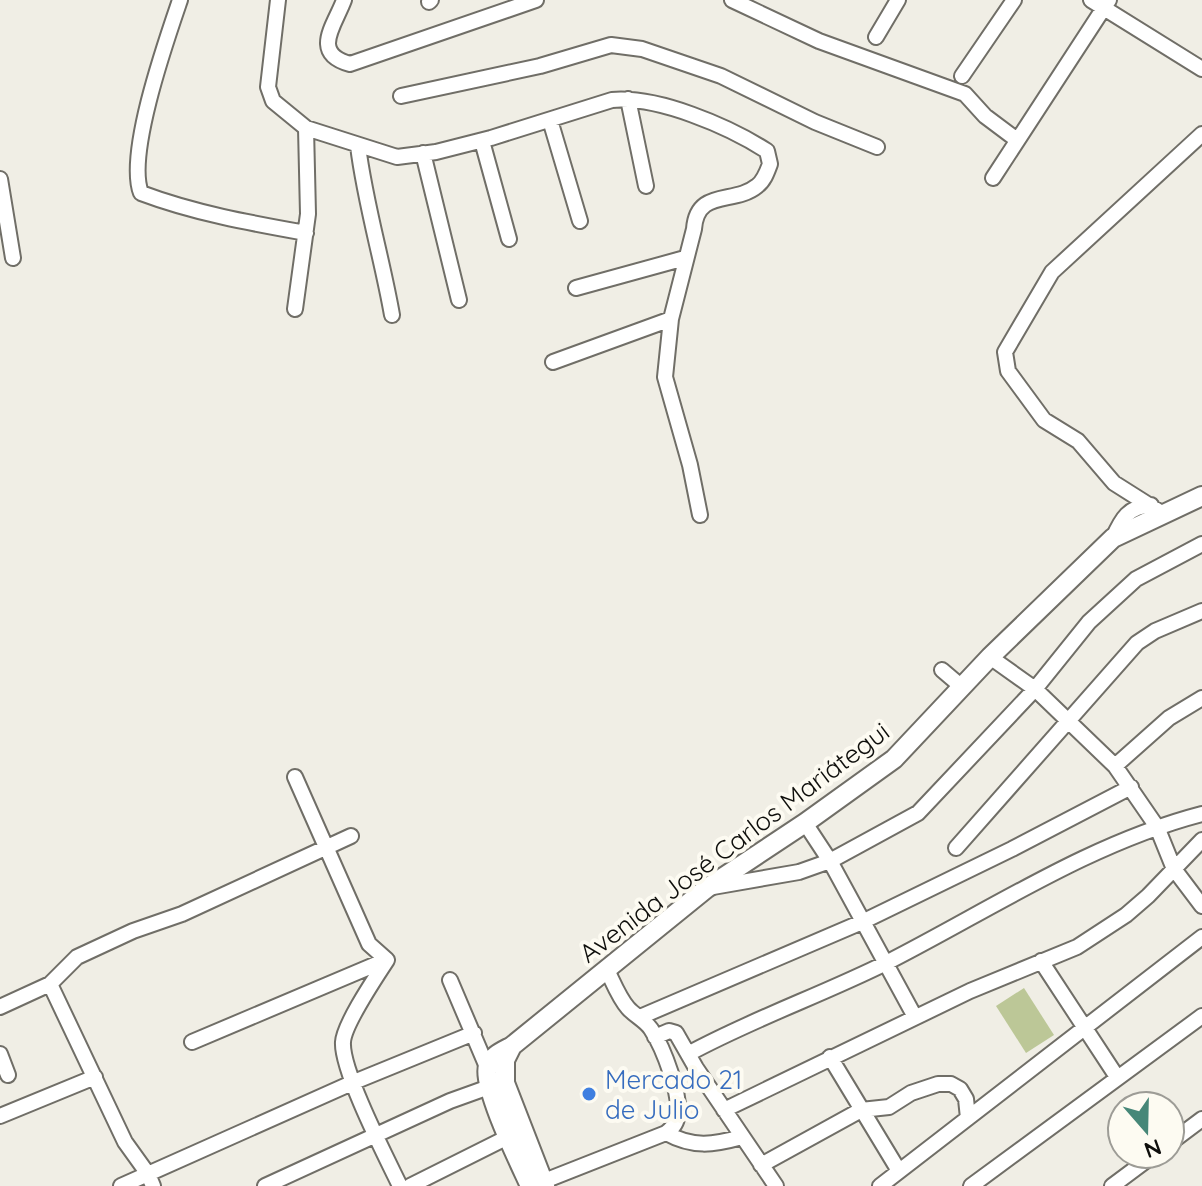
<svg xmlns="http://www.w3.org/2000/svg" width="1202" height="1186" font-family="Quicksand,sans-serif">
<style>
.green{fill:#bcc797}
.lines{fill:none;stroke-linecap:round;stroke-linejoin:round}
.minor-casing{stroke:#706e67;stroke-width:18}
.tertiary-casing{stroke:#706e67;stroke-width:22}
.minor{stroke:#fff;stroke-width:14}
.tertiary{stroke:#fff;stroke-width:18}
.shop-dot{fill:#3f7fe0;stroke:#fdfbf2;stroke-width:3}
.labels{text-anchor:middle;dominant-baseline:central;stroke-width:8;stroke-linejoin:round;paint-order:stroke}
.street-label{font-size:26px;fill:#0e0e0b;stroke:#fdfbf2}
.shop-label{font-size:26px;fill:#366cbe;stroke:#fdfbf2;text-anchor:start}
</style>
<rect width="100%" height="100%" fill="#f0eee5"/>
<path class="green" d="M1024 988 1054 1035 1026 1053 996 1006Z"/>
<g class="lines">
<g class="minor-casing">
<path id="minor" d="M180 0C166 41 126 155 141 193 194 213 250 223 306 233
M278 0 268 87 273 101 306 128 397 157 436 152 491 138 612 100C658 96 728 126 767 151L770 164C767 172 764 181 757 186 734 205 697 188 694 229L671 319 665 377 690 465 700 515
M344 0C335 25 310 53 350 64L536 0
M732 0 819 41 965 94 985 116 1017 140
M1091 0 1202 69
M429 2 431 0
M876 37 898 0
M962 76 1014 0
M401 96 540 66 611 45 642 49 721 76 815 122 877 147
M628 99 646 186
M550 120 580 221
M482 141 509 239
M358 146C365 203 382 258 392 315
M423 153 459 300
M993 178 1109 0
M0 179 13 258
M576 288 685 258
M295 309 308 214 306 128
M553 362 671 319
M1163 514 1114 483 1078 441 1044 420 1008 371 1005 352 1052 272 1202 134
M1113 538C1122 518 1128 507 1151 505
M990 657 1035 689 1115 766 1157 827 1174 869 1202 906
M942 670 962 687
M1115 766 1169 718 1202 698
M295 777 369 944 387 960C376 977 344 1024 343 1042 341 1070 386 1157 400 1186
M805 823 830 861 915 1017
M956 848 1137 643 1155 631 1202 611
M713 887 799 872 830 861 918 813 1035 689 1089 622 1136 579 1202 544
M1041 961 1117 1077
M607 970C613 982 619 998 628 1008 635 1016 645 1020 651 1029 663 1047 683 1098 677 1118 676 1125 671 1129 666 1133
M450 980 487 1067
M50 984 125 1142 148 1174 153 1186
M0 1007 50 984 77 957 133 931 182 914 351 836
M640 1017 862 922 1012 849 1131 787
M655 1037 669 1031 676 1033 696 1068 776 1186
M192 1042 386 960
M0 1054 8 1075
M688 1054C752 1019 822 995 888 962 990 910 1090 843 1202 814
M830 1057 899 1171
M724 1110 970 991 1077 947 1126 915 1148 896 1202 840
M0 1116 95 1077
M1170 1143 1202 1119
M761 1165 861 1110 889 1107 911 1093 938 1084H951L960 1089 966 1099 968 1118
M534 1185 666 1133C693 1148 713 1145 742 1137
M121 1186 354 1082 474 1033
M265 1186 450 1101 489 1087
M410 1186 508 1137
M880 1186 1202 937
M971 1186 1202 1016
M1112 1186 1155 1154"/>
</g>
<g class="tertiary-casing">
<path id="tertiary" d="M512 1046 505 1060V1083L545 1186
M530 1186C520 1164 481 1085 488 1066 492 1055 503 1051 512 1046L707 888 805 823 894 759 990 657 1113 538 1202 496"/>
</g>
<use href="#minor" class="minor"/>
<use href="#tertiary" class="tertiary"/>
</g>
<circle class="shop-dot" cx="589" cy="1094" r="8"/>
<g class="labels">
<g class="street-label">
<text transform="translate(734 842) rotate(-37)">Avenida José Carlos Mariátegui</text>
</g>
<g class="shop-label">
<text x="605" y="1079">Mercado 21<tspan x="605" dy="30">de Julio</tspan></text>
</g>
</g>
<g transform="translate(1146 1130) rotate(160)"><circle r="38" fill="#fdfbf2" stroke="#9d9c96" stroke-width="2"/>
<path d="M0-6L14 30L0 20L-14 30Z" fill="#468778"/>
<text y="-12" font-size="22" font-weight="bold" text-anchor="middle" fill="#0e0e0b">N</text>
</g>
</svg>
